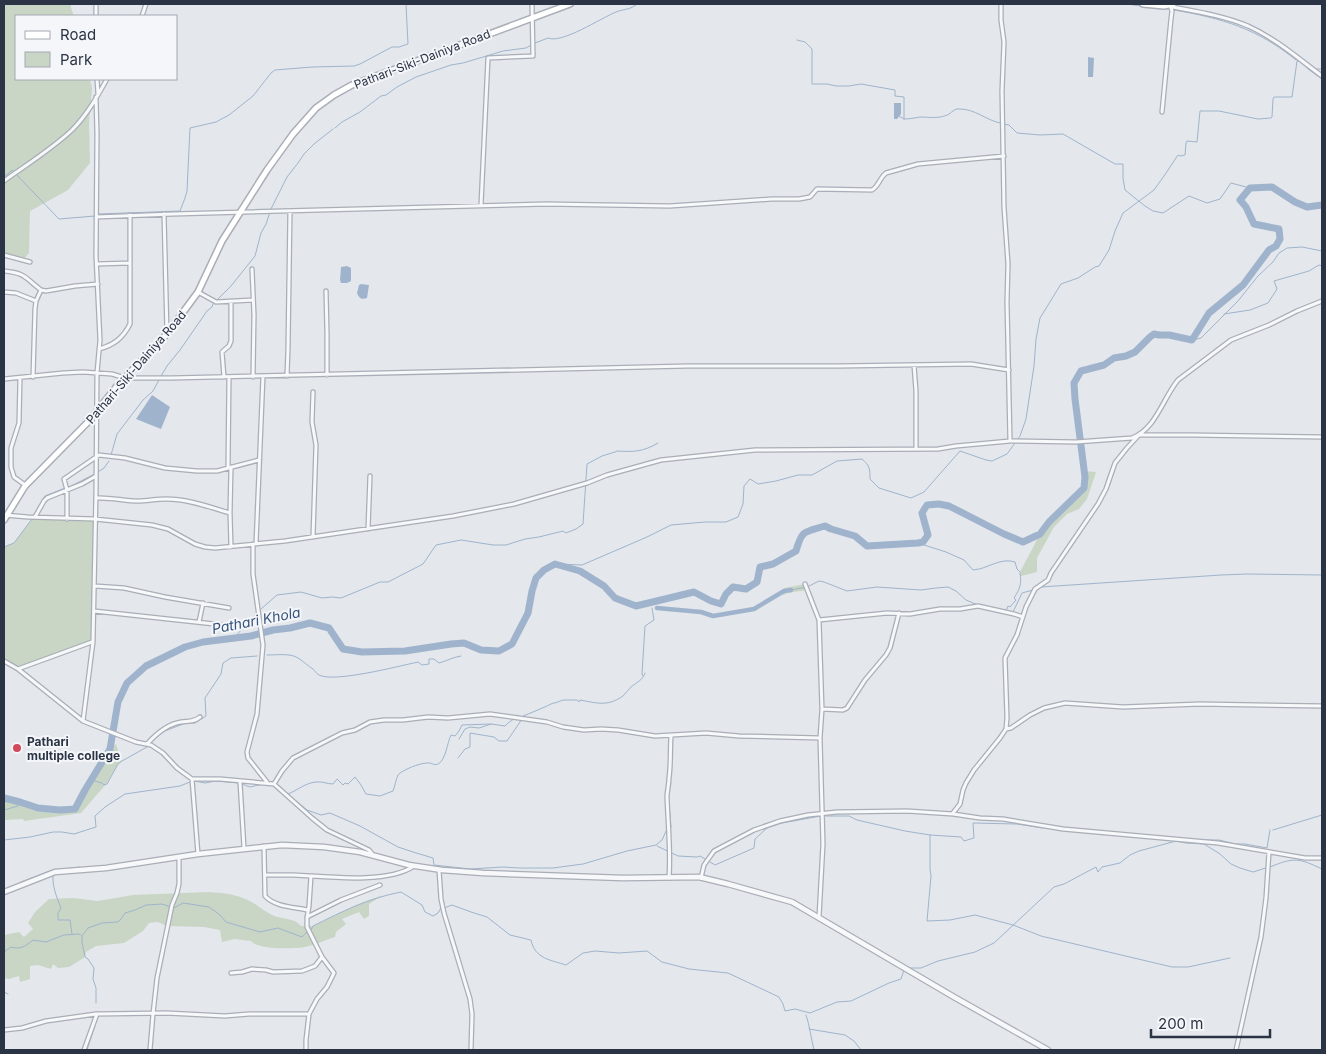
<svg xmlns="http://www.w3.org/2000/svg" width="1326" height="1054" font-family="Inter,sans-serif">
<style>
.green{fill:#c9d6c5}
.water{fill:#9fb4cc}
.lines{fill:none;stroke-linecap:round;stroke-linejoin:round}
.stream{stroke:#9fb4cc;stroke-width:1}
.canal{stroke:#9fb4cc;stroke-width:4.5}
.river{stroke:#9fb4cc;stroke-width:7}
.minor-casing{stroke:#a9aeb7;stroke-width:5.5}
.tertiary-casing{stroke:#a9aeb7;stroke-width:7}
.secondary-casing{stroke:#a9aeb7;stroke-width:8}
.minor{stroke:#f7f8fa;stroke-width:3}
.tertiary{stroke:#f7f8fa;stroke-width:4.5}
.secondary{stroke:#fff;stroke-width:5}
.poi-dot{fill:#d1495b;stroke:#f4f6f9;stroke-width:2}
.labels{text-anchor:middle;dominant-baseline:central;stroke-width:4;stroke-linejoin:round;paint-order:stroke}
.street-label{font-size:12px;fill:#2b3445;stroke:#f4f6f9}
.poi-label{font-size:12px;font-weight:bold;fill:#2b3445;stroke:#f4f6f9;text-anchor:start}
.water-label{font-size:14px;font-style:italic;fill:#34527a;stroke:#f4f6f9}
</style>
<rect width="100%" height="100%" fill="#e4e7ec"/>
<path class="green" d="M4 4H71V8L74 16H16V79H90L92 88 89 123 90 163 68 190 30 211 29 253 23 260 4 253Z
M1084 471 1096 472 1087 499 1079 509 1067 514 1054 527 1037 558V572L1021 576 1020 572 1040 534 1049 522 1083 488 1085 477Z
M35 517 95 519 93 642 18 669 4 661V547L14 543 32 519Z
M805 584 807 590 788 593 783 595 784 588Z
M116 744 122 761 118 764 107 783 81 813 24 821 23 819 4 820V798L38 808 60 810 75 809 85 790 110 749Z
M209 892C226 893 241 895 255 904 261 908 266 912 272 915 282 920 294 917 301 926H313L356 905 383 895 369 904V916L364 919 359 912 342 919 346 924 336 932 335 937C325 940 315 945 305 947 294 949 258 950 251 941L234 939 222 942 220 930 204 927 167 926 158 922 149 923 143 931 124 943 96 946 86 952 85 957 69 967 58 968 53 964 51 969 38 965 30 966V979L20 982 19 976 9 979 4 978V935L19 932 24 937 33 929 28 923 35 912 49 899 73 898 98 901 133 895Z"/>
<path class="water" d="M1088 57 1094 58 1093 77H1088Z
M894 103H901V114L897 119H894Z
M347 266 351 268V281L347 283H341L340 280 341 267Z
M361 284 369 285 367 298C361 300 359 298 357 293L359 285Z
M152 395 170 407 161 429 136 419Z"/>
<g class="lines">
<path class="stream" d="M1127 4 1141 6
M1163 8 1168 9
M1174 10C1222 18 1258 29 1296 60
M797 40 805 42 812 49V84H827L836 86H849L861 84 895 90V96L904 97V119
M535 43 548 38C562 44 601 18 616 12 623 9 631 10 637 4
M1316 69H1322
M899 116 904 119C909 119 915 118 920 117 929 117 938 119 947 115 952 113 954 108 960 109 975 109 986 120 1000 123
M1004 124 1009 125 1017 133 1040 135 1063 134 1115 164H1123V178L1125 190 1145 206 1153 211 1163 213 1189 196 1207 203 1220 199 1231 183 1250 188
M335 128 342 122 360 112 381 96 386 95 397 87 416 77 451 65 463 63 503 51 526 48 531 45
M4 177 12 170 59 219 95 216
M271 209 287 177 298 163 304 154 314 144 333 129
M99 214 180 211 185 198 187 191 190 128 216 122 229 115 253 96 271 73 275 70 312 67 354 66 360 64 392 47H399L408 44 406 4
M216 301 231 286 255 256 261 233 266 224 270 212
M1224 314 1250 310 1268 303 1277 289 1274 281 1309 271 1319 265 1322 266
M1193 340 1201 338 1238 301 1258 276 1273 262 1279 253 1287 248 1302 247 1322 251
M161 376 167 366 180 350 207 311 212 307 213 304
M111 455 117 434 143 400 153 391 159 380
M98 472 104 468 109 461
M4 485V486
M69 487 93 475
M33 516 45 496 65 488
M918 543 946 552 964 560 973 570C988 569 1000 557 1015 562L1017 569 1020 572
M4 547 14 543 32 519
M555 564 582 565 647 537 671 525 705 522H726L738 517 743 504 744 486 750 479 758 484 776 481 798 475H812L837 461 862 459C870 466 870 469 870 479L879 488 911 498 924 492 960 451 986 460 992 461 1007 454 1020 436 1026 419 1034 366 1036 339 1040 318 1061 284 1078 278 1095 267 1099 266 1109 250 1115 231 1123 213 1154 190 1164 176 1178 155 1180 156 1185 155 1186 143 1187 141 1197 142 1200 111H1219L1258 119 1271 118 1272 117 1273 99 1274 97H1292L1297 61H1300L1308 69 1322 79
M1041 587 1221 575 1247 574 1322 575
M791 590 807 587 819 581 824 582 847 591 877 587 921 590 936 588 948 587 956 591 966 600 978 605
M261 609 277 595 301 592 322 598 332 597 341 598 380 582H388L423 564 436 545 461 540 493 545H506L525 539 539 537 563 531 566 533 576 529 583 524 587 464 602 456 615 452 617 451C633 452 643 452 658 443
M1006 611 1008 606 1010 607 1016 600 1014 598C1020 589 1022 583 1020 573
M1012 612H1013L1022 593 1033 590
M233 639 255 615
M267 655C276 655 291 653 298 658 303 661 308 666 313 669 315 671 316 673 319 675 334 683 399 666 418 662L422 665 429 664V659H434L439 663C447 661 453 657 461 656
M643 676 642 674 645 626 654 620 652 608
M162 732 186 723H195L206 716 205 698 221 674 223 663 231 658 257 656
M459 739 465 729 470 727 479 728 491 724 505 726C508 722 514 720 518 715
M151 743 159 735
M458 758 465 749 470 747V733L494 737 499 741H507L520 722 523 716C526 715 550 705 553 703H555L563 700H577L579 702 580 700C597 703 607 707 623 696 626 693 628 690 631 687 637 682 642 681 645 673
M91 780 102 783 104 785 107 784 118 764 122 761 147 747
M194 781 205 783 216 781 238 783
M242 784 250 787 263 784
M267 785 274 786 276 788
M288 794C298 790 305 783 316 782 322 781 327 784 333 784L337 779 343 785 345 783 348 784 355 777 361 785 366 794 380 796 393 791C395 786 396 779 398 775 402 770 420 763 427 763 431 762 434 766 438 764 446 760 447 743 451 735L455 736 459 731 462 725 491 724
M289 795 307 810 321 815 330 813 360 826 398 847 413 852 433 858 434 865 470 869 503 867 520 868H553L583 864 627 851 656 845 662 840 667 829
M669 803 671 827
M4 810 18 806 20 802
M825 816H849L857 820 905 831 930 835 961 837 964 841 974 838 973 823 1017 824 1043 828
M1273 830 1322 815
M930 835V869L931 876 927 921 950 920 975 915 1013 925 1041 936 1172 967H1188L1230 958
M4 840 30 837 53 832H62L74 834 96 827 95 816 105 807 125 794 180 786 190 782
M1204 840H1219L1235 844H1245L1267 848 1270 830
M657 846 678 856 697 857 700 856 715 865 754 848 755 839 767 828 782 823 821 816
M1270 867C1294 857 1299 858 1322 869
M53 875C52 886 57 898 61 908L58 913V920H70L72 934
M21 882 50 871 80 867
M444 908 452 905 471 912 487 917 510 935 531 940C535 959 551 960 566 965L583 953 595 951 619 953 647 951 662 962 689 969 728 973 779 997 783 1004 785 1011 795 1009 810 1013 837 1002 851 1001 889 983 901 979 904 970
M311 930 313 926C341 912 369 898 401 892L422 905 425 912 433 916 438 913 441 908
M4 952 11 947C20 950 26 946 33 940L46 942 64 935 79 934 81 935
M907 968H921L938 961 975 952 994 943 1054 887 1064 884 1096 867 1098 872 1102 867 1120 863 1130 855 1139 851 1176 841 1186 843 1204 844 1220 854 1231 864 1240 868 1253 872 1266 868
M4 992 8 994
M96 1003V988L93 979 94 968 88 959 85 957 82 942V936L88 928 102 923 118 922 121 919 125 913 135 910 146 905 162 904 174 908 183 903 209 907 220 915 226 922 260 932 278 928 302 937 307 932
M806 1015C810 1026 811 1039 814 1050
M809 1029 845 1035 854 1041 861 1050
M87 1050 95 1025"/>
<path class="canal" d="M657 608 701 612 713 616 754 609 784 591 791 590"/>
<path class="river" d="M4 798 20 802 38 808 60 810 75 809 85 790 110 749 118 702 127 683 146 666 185 647 203 642 251 636 273 630 290 628 310 623 329 628 343 649 362 652 405 651 451 644 464 643 481 650 499 651 512 644 528 613 532 591 536 578 544 570 555 564 580 571 604 586 615 598 636 606 694 592 711 601 721 604 726 594 733 587 746 589 757 582 760 567 773 564 796 551C802 529 805 532 825 526L831 529 855 536 867 546 918 543 923 542 928 535 922 513 927 505 939 504 949 506 1004 534 1023 542 1040 534 1049 522 1084 488 1085 477 1075 399 1074 383 1081 371 1104 365 1114 358 1126 356 1135 352 1150 337 1154 334 1159 335H1169L1192 340 1209 313 1243 285 1269 250 1276 246 1280 239 1279 229 1254 224 1246 207 1240 200 1250 188 1272 187 1295 202 1307 207 1322 205"/>
<g class="minor-casing">
<path id="minor" d="M1001 4V20L1004 42 1002 91 1004 207 1008 264 1007 302 1010 441
M96 16V4
M142 16 146 4
M97 79 98 94
M1162 112 1171 19 1172 11 1170 5 1173 7C1199 12 1224 16 1248 26 1275 38 1299 59 1322 76
M4 181C26 165 52 149 72 130 87 115 97 97 107 79
M481 205 488 58 533 56 532 4
M164 214 167 333
M96 217 173 214 546 204 670 206 772 199H799L810 197 817 189 872 190C880 185 879 178 886 173L918 164 1004 156
M4 255 30 262
M97 264 130 263
M252 269 254 315 253 377
M4 271C26 273 25 278 41 290L36 301 35 309 33 377
M41 290 46 291 75 286 98 284
M326 291 327 333V375
M4 292 16 293 36 301
M198 292 216 302 253 300
M99 349C114 345 123 338 130 324V215
M914 365 916 391V449
M287 376 288 348 290 211
M224 377 222 352 229 346 231 341V301
M20 378 19 423 11 448V467L14 477 25 485
M4 379 63 373 83 372 112 374 125 378H172L687 366H839L971 364 1009 370
M228 468 229 377
M96 498C111 497 124 501 138 501 147 501 156 499 166 499 188 499 209 507 230 513
M4 515 28 517 95 519 152 525 168 529 195 544 205 547 215 548 285 541 453 516 514 504 587 483 607 475 661 460 755 450 938 449 956 446 1010 441 1076 442 1132 438C1156 429 1163 398 1178 380L1231 340 1269 325 1297 311 1322 301
M35 517 44 501 47 498 82 484 96 476
M67 519V490L64 479 99 455 125 458 165 468 197 471H217L259 460
M368 529 370 476
M313 537 316 445 312 422 313 392
M253 544V574L263 645 257 714 247 752 248 758 267 782
M256 544 263 376
M231 547 230 513 231 467
M805 584 819 620
M95 586 124 588 165 597 229 608
M94 611 242 627
M199 622 203 603
M4 661 18 669 83 721 136 742 151 745 163 753 177 768 192 779H220L274 784 312 818 327 830 369 850 373 855
M18 669 92 642
M822 709 819 620 887 613 910 614 940 609H960L978 606 1014 614 1023 617
M83 721 93 642 96 492 97 373 100 340 96 256 97 134 96 97
M1006 729 1011 728 1030 715 1044 708 1065 703 1123 707 1200 704 1322 706
M147 744C156 734 167 724 181 722 189 721 194 722 200 717
M192 779 198 854
M240 782 244 848
M274 784 282 771 293 758 342 733 355 730 370 722 384 720H403L428 717 448 718 490 714 547 722 563 727 584 730 601 729 618 730 655 736 706 733 739 736 820 738
M953 813 960 804 963 790 966 783 974 770 1000 738 1006 729 1007 718 1005 658 1017 635 1026 607 1035 589 1048 580 1051 573 1098 504 1106 489 1115 463 1127 448 1139 435H1192L1322 437
M264 846 265 896C275 907 294 907 308 910
M439 870 441 899 444 913 470 999 472 1014 471 1050
M265 875H293L311 876
M669 878C671 851 668 825 667 797 667 791 669 785 669 778 671 764 670 750 671 736
M701 878 704 865 714 851 754 830 780 821 808 815 837 812 907 811 953 814 980 818 1003 819 1063 829 1218 843 1305 858H1322
M307 917 341 900 380 885
M819 917 823 844 820 738 822 709 843 710 847 708 865 680 886 655 890 648 899 613
M231 973 242 972 252 969 266 970 273 972 302 971 315 966 322 957
M4 1030 22 1028 46 1021 96 1014
M84 1050 97 1014 167 1013 225 1016 249 1014H309
M150 1050 153 1014 157 978 172 905 177 893 179 884V857
M306 1050V1040L309 1014 317 999 327 987 334 973 322 957 307 927V918L309 906 311 876C339 878 391 882 414 866
M1236 1050 1261 937 1266 898 1269 852"/>
</g>
<g class="tertiary-casing">
<path id="tertiary" d="M4 892 55 872 106 868 198 854 282 845 324 847 360 852 409 865 442 870 483 873 623 878 699 877 728 884 792 902 954 997 1048 1050"/>
</g>
<g class="secondary-casing">
<path id="secondary" d="M1143 4 1164 6 1173 4
M4 520 25 486 89 421 117 386 167 334 198 292 222 241 267 170 293 134 316 108 334 95 352 85 570 4"/>
</g>
<use href="#minor" class="minor"/>
<use href="#tertiary" class="tertiary"/>
<use href="#secondary" class="secondary"/>
</g>
<circle class="poi-dot" cx="17" cy="748" r="5"/>
<g class="labels">
<g class="street-label">
<text transform="translate(422 59) rotate(-21)">Pathari-Siki-Dainiya Road</text>
<text transform="translate(136 367) rotate(-49)">Pathari-Siki-Dainiya Road</text>
</g>
<g class="poi-label">
<text x="27" y="741">Pathari<tspan x="27" dy="14">multiple college</tspan></text>
</g>
<g class="water-label">
<text transform="translate(256 620) rotate(-11)">Pathari Khola</text>
</g>
</g>
<rect width="1326" height="1054" fill="none" stroke="#2b3445" stroke-width="10"/>
<rect x="15" y="15" width="162" height="65" fill="#f4f6f9" stroke="#a4a8b1"/>
<rect x="25" y="31" width="25" height="8" fill="#ffffff" stroke="#a4a8b1"/>
<text x="60" y="40" font-size="15" fill="#2b3445">Road</text>
<rect x="25" y="52" width="25" height="15" fill="#c9d6c5" stroke="#a4a8b1"/>
<text x="60" y="65" font-size="15" fill="#2b3445">Park</text>
<path d="M1151 1029v8h119v-8" fill="none" stroke="#2b3445" stroke-width="2.5"/>
<text x="1158" y="1029" font-size="15" fill="#2b3445" stroke="#f4f6f9" stroke-width="4" paint-order="stroke">200 m</text>
</svg>
